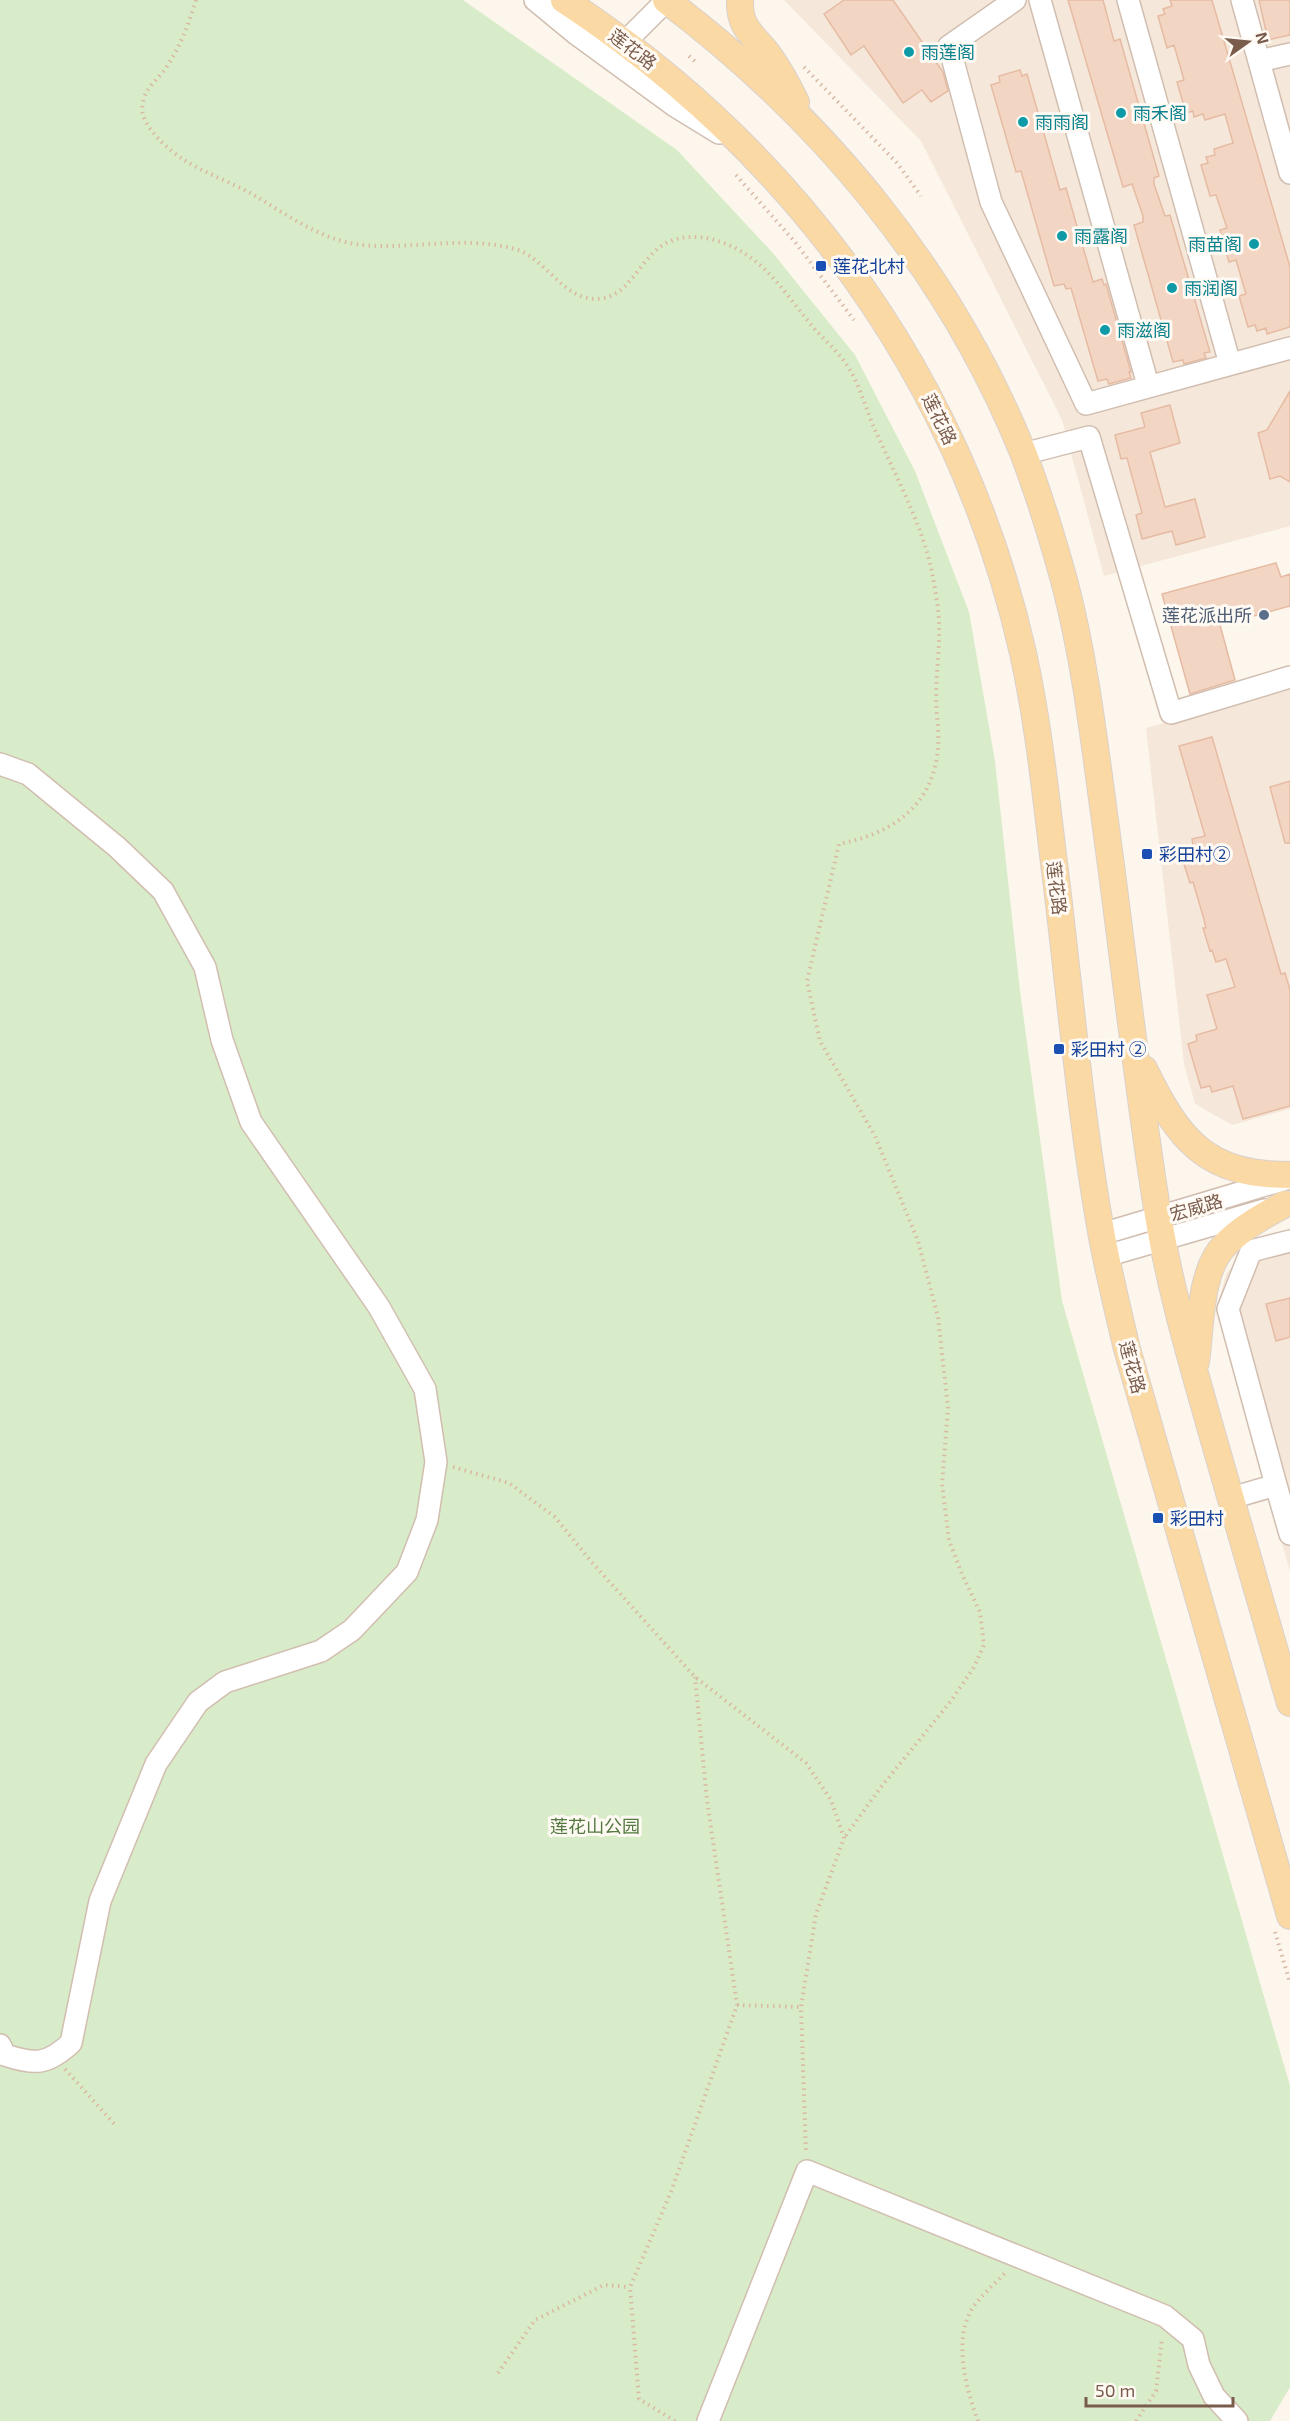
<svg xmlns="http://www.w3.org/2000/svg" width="1290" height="2421" font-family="'Exo 2','Noto Sans SC',sans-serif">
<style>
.residential{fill:#f5e8da}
.green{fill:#d8ecc9}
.building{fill:#f3d5c3;stroke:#e6bba3;stroke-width:1.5}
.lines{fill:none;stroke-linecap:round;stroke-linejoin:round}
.minor-casing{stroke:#d1beb0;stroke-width:24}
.major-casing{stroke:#dad1cd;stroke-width:28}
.path{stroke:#d9b8a5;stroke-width:4;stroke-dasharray:1.5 4.5;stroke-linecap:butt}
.minor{stroke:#fff;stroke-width:21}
.major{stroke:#fbd9a5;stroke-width:26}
.culture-dot{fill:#0f9aa8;stroke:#fffaf3;stroke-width:2}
.transit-dot{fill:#1a4fb4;stroke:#fffaf3;stroke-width:2}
.service-dot{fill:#5c6f8a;stroke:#fffaf3;stroke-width:2}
.labels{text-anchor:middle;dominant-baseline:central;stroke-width:6;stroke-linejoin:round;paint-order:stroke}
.street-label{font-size:18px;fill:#7a5c4d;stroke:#fffaf3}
.culture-label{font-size:18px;fill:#0d838f;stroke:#fffaf3;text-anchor:start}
.transit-label{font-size:18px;fill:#164399;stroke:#fffaf3;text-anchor:start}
.service-label{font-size:18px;fill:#4e5e75;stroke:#fffaf3;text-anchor:end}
.park-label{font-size:18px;fill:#537a41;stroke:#fffaf3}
</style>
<rect width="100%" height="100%" fill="#fdf6ec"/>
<path class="residential" d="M784 0H1290V526L1104 576 1062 420 921 141Z
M1290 689V1109L1232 1125 1195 1104 1184 1064 1146 728Z
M1290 1232V1572L1217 1308 1226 1274 1252 1242Z"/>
<path class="green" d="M0 0H463L677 150 772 252 855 355 915 471 969 612 995 761 1020 991 1062 1301 1290 2086V2387L1270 2421H0Z"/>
<path class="building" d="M844 0H893L943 72 948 91 931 102 922 90 903 103 864 46 851 55 824 14Z
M1068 0H1103L1114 41 1120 39 1159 176 1154 178V184L1165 216 1170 215 1210 352 1204 353 1206 358 1184 364 1183 360 1173 362 1134 225 1143 222V216L1132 184 1123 187Z
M1170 0H1212L1290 267V327L1267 334 1266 328 1257 331 1255 325 1248 327 1239 296 1246 294 1236 260 1229 262 1220 230 1227 228 1216 195 1210 196 1201 165 1208 163 1206 157 1215 155 1214 149 1233 143 1225 114 1205 120 1203 114 1194 117 1193 111 1186 113 1177 82 1184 80 1174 45 1167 48 1158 16 1165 14 1163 9 1172 6Z
M1259 0H1290V35L1268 40Z
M1020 70 1022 76 1027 74 1060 190 1066 188 1093 282 1102 279 1104 285 1106 284 1131 372H1129L1131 378 1109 384 1107 379 1098 381 1071 288 1066 289 1064 284 1054 286 1021 171 1016 172 991 85 1000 82 999 76Z
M1290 391V482L1280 476 1270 479 1258 433 1267 430Z
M1170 405 1180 443 1150 452 1165 507 1195 499 1205 537 1176 545 1172 531 1142 539 1136 515 1142 513 1127 458 1121 459 1115 435 1145 427 1141 413Z
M1276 563 1281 577 1290 574V606L1220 625 1235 680 1190 694 1162 594Z
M1212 737 1281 974 1285 973 1290 990V1106L1243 1119 1233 1086 1212 1092 1210 1086 1201 1088 1188 1044 1197 1041 1196 1035 1217 1029 1207 995 1235 987 1226 959 1216 962 1212 950 1210 951 1203 928H1206L1203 916 1193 882 1190 883 1183 861 1186 859 1183 848 1193 845 1192 839 1205 836 1179 746Z
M1290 781V843H1285L1270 787Z
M1290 1298V1337L1276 1341 1266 1304Z"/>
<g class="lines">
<g class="minor-casing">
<path id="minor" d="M535 0 575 33 675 106 719 133
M1015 0 949 46 991 202 1086 404 1290 348
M1040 0 1148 385
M1128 0 1230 364
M1242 0 1290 173
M625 42 667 0
M1259 61 1290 54
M1023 454 1089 437 1171 713 1290 677
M0 764 28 774 117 847 163 891 205 967 222 1040 251 1122 379 1307 425 1389 436 1462 427 1520 407 1572 352 1630 321 1651 225 1682 198 1702 156 1764 100 1901 71 2043C47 2065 35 2065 5 2055L0 2045
M1102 1234 1289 1178
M1106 1256 1264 1210
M1276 1485 1228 1309 1251 1251 1290 1241
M1231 1498 1276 1485 1290 1534
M708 2421 807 2171 1165 2316 1193 2339 1199 2365 1214 2396 1237 2421"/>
</g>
<g class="major-casing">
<path id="major" d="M564 0C797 153 961 380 1023 653 1040 730 1047 809 1057 887 1071 1004 1081 1121 1102 1237 1109 1274 1118 1311 1127 1349L1290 1916
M666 0C821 117 948 269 1022 450 1039 494 1053 540 1065 584 1084 657 1093 732 1103 806 1122 942 1136 1079 1158 1215 1171 1295 1195 1373 1217 1451 1242 1535 1266 1619 1290 1703
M740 0C739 27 752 34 767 53 778 67 788 86 796 102
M1144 1069C1179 1140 1205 1175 1290 1175
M1196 1362C1201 1328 1199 1272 1224 1246 1241 1228 1263 1216 1285 1204"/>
</g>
<path class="path" d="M196 0C189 22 182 43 169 63 163 74 152 82 146 93 143 99 141 109 143 115 148 132 169 150 184 160 205 173 230 182 252 194 286 214 322 241 362 245 412 250 465 235 515 249 546 258 563 300 597 299 628 298 638 263 660 247 683 230 716 237 739 250 771 268 790 300 813 327 824 340 839 352 848 367 860 385 866 410 875 430 894 472 923 527 932 572 935 589 939 608 939 625 940 655 934 686 937 716 946 790 909 830 839 844L807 981 820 1041 875 1136 918 1241 938 1317 948 1408 942 1484 949 1540 961 1572 980 1612 984 1645 974 1667 951 1701 881 1787 844 1838
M689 56 698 64
M804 67 897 163 921 196
M736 175 795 242 854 320
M453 1467 509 1483 555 1517 589 1559 695 1677 806 1763 831 1800 844 1838 816 1914 801 2007 806 2153
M1275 1932 1290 1983
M737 2005 801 2007
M65 2069 116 2126
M498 2373 535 2320 604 2285 630 2287
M675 2421 639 2399 630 2287 671 2192 737 2005 707 1800 695 1677
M978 2421C966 2389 953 2340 972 2309 981 2295 996 2283 1007 2271
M1136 2421 1156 2391 1162 2338"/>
<use href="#minor" class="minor"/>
<use href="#major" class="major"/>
</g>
<g class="culture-dot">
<circle cx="909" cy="52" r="6"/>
<circle cx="1121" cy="113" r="6"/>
<circle cx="1023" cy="122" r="6"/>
<circle cx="1062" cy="236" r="6"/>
<circle cx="1254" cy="244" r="6"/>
<circle cx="1172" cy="288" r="6"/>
<circle cx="1105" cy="330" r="6"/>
</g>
<g class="transit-dot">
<rect x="815" y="260" width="12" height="12" rx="3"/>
<rect x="1141" y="848" width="12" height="12" rx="3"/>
<rect x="1053" y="1043" width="12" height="12" rx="3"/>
<rect x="1152" y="1512" width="12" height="12" rx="3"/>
</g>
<circle class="service-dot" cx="1264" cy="615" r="6"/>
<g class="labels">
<g class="street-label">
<text transform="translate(633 49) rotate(37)">莲花路</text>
<text transform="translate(940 419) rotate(64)">莲花路</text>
<text transform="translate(1057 888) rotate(83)">莲花路</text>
<text transform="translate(1196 1207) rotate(-16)">宏威路</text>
<text transform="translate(1133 1367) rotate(75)">莲花路</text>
</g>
<g class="culture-label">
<text x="921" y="52">雨莲阁</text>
<text x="1133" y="113">雨禾阁</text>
<text x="1035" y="122">雨雨阁</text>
<text x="1074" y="236">雨露阁</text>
<text x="1242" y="244" text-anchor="end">雨苗阁</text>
<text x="1184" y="288">雨润阁</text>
<text x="1117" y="330">雨滋阁</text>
</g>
<g class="transit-label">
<text x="833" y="266">莲花北村</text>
<text x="1159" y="854">彩田村②</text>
<text x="1071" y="1049">彩田村 ②</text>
<text x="1170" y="1518">彩田村</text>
</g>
<g class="service-label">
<text x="1252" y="615">莲花派出所</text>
</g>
<g class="park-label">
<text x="595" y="1826">莲花山公园</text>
</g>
</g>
<g transform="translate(1248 42) rotate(75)" stroke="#fffaf3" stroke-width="4.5" paint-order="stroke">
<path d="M0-4.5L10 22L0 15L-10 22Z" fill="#7a5c4d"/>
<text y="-9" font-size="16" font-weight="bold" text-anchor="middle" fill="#7a5c4d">N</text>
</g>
<path d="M1086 2397v9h147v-9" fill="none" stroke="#7a5c4d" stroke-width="3"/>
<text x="1095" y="2397" font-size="18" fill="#7a5c4d" stroke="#fffaf3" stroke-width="4.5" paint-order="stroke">50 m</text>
</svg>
